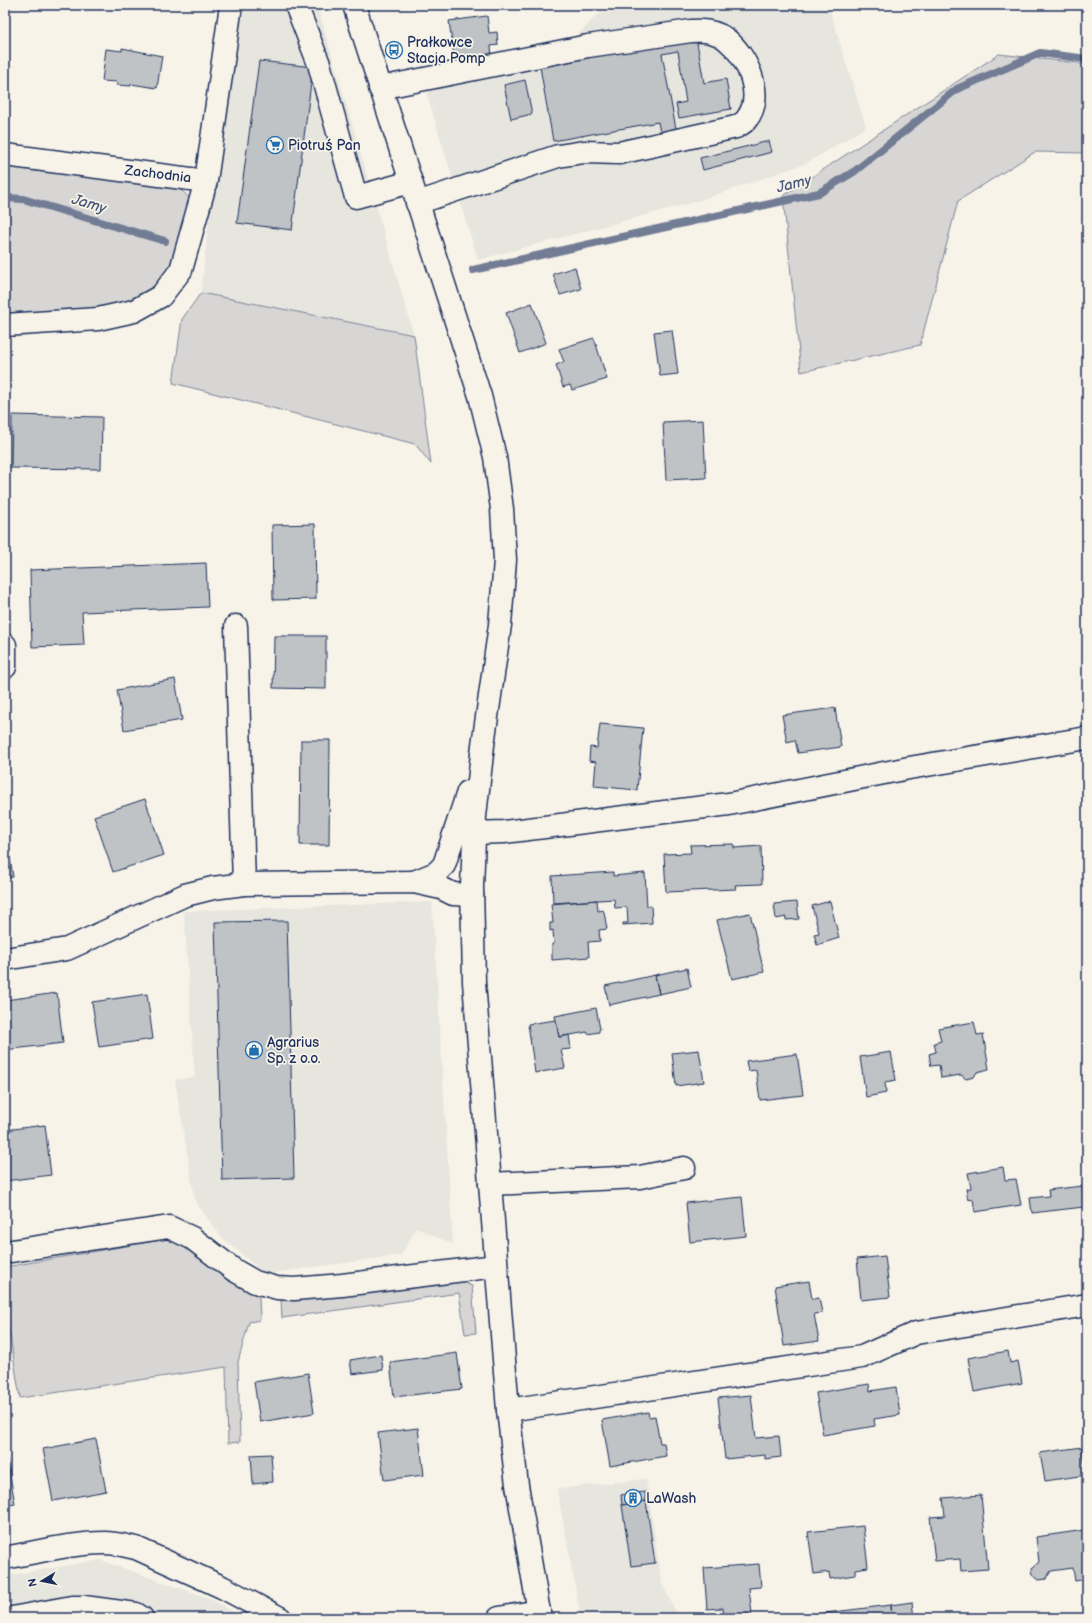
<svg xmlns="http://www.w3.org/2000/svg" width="1092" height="1623" font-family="'Balsamiq Sans',sans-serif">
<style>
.built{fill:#e6e5de}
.green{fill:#d7d6d4;stroke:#798299}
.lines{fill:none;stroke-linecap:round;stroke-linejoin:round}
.stream{stroke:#727c95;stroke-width:8}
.building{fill:#c0c3c5;stroke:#1b2f5e}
.minor-casing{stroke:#1b2f5e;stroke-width:25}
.major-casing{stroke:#1b2f5e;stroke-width:25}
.minor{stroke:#f7f3e8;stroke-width:22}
.major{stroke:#f7f3e8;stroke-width:22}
.labels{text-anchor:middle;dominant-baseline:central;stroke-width:3.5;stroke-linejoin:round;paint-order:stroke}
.poi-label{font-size:14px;fill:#1b2f5e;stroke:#f7f3e8;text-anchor:start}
.street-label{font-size:14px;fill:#1b2f5e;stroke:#f7f3e8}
.water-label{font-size:15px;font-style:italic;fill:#465679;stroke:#f7f3e8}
</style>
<rect width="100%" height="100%" fill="#f7f3e8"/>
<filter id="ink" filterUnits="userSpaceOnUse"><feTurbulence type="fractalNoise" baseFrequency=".025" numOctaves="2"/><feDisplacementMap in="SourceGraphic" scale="8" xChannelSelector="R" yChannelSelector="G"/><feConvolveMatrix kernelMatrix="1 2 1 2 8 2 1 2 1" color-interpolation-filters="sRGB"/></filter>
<g filter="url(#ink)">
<path class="built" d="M239 5H317L414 335 201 293 210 207Z
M642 5H828L866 127 807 163 698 201 478 260 420 72 572 41 597 15Z
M432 902 453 1244 416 1228 401 1255 265 1274 220 1236 195 1201 175 1080 195 1077 184 911Z
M646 1479 662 1584 679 1618H581L557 1489Z
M100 1560 211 1599 243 1618H5V1576Z"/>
<path class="green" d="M999 54 1087 64V153L1035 152 958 201 920 345 801 372 783 196Z
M5 162 170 184C179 189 186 192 191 201L178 257 154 288 122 306 71 313H5Z
M201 293 414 335 431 464 415 444 173 383 182 319Z
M166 1239 175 1241 185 1245 259 1297 260 1320 249 1322 238 1362 240 1442 228 1443 226 1367 20 1398 5 1305V1267Z
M458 1280 472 1286 476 1333 465 1334 459 1293 282 1318 281 1300Z"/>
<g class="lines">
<path class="stream" d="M5 198 23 199 165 241
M473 270 819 193 855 171 957 89 1040 53 1087 59"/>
</g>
<path class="building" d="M487 16 489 33 497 32 498 45 491 46 492 58 455 63 449 21Z
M696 37 704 83 726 79 731 109 679 118 676 104 686 102 678 51 662 54 676 129 660 132 658 122 553 141 540 67 569 62V60Z
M122 48 162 56 157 88 131 84V86L117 85V82L102 81 106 49 122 51Z
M259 61 313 67 292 230 237 223Z
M525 80 532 114 511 119 504 85Z
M769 141 772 152 703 170 700 158Z
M575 267 581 289 560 295 553 274Z
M532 303 546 343 520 353 506 313Z
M672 330 678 374 660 376 654 332Z
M594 338 607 379 572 390 570 385 563 387 556 365 564 362 559 349Z
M12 415 102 417 101 469 11 468Z
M703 420 706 478 666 480 663 422Z
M315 524 316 599 273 600 272 525Z
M206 563 208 607 82 612 84 645 32 647 30 570Z
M274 636H326V689L273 688Z
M175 679 182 720 124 730 117 690Z
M835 708 841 747 798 753 795 740 787 742 782 715Z
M600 724 643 728 637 790 594 786 596 762 589 761 590 747 597 748Z
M301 740H330L329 845H300Z
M145 799 164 855 113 872 94 816Z
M7 839 13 877 5 878V840Z
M734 844V848L761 846 762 884 735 885 736 889 666 892 664 854 691 853 690 845Z
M613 872V876L645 873 647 906H651L652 923 623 925V923H628L627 907 615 908 614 899 553 903 552 876Z
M597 900 598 911 603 910 604 912 607 929 599 930 600 941 588 942 589 957 552 960V944H554L553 930 550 931V923H553L551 904Z
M830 901 839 938 817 945 814 934 819 933 812 906Z
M797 902 799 919 786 920V917L776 919 774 904Z
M750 913 764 972 732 979 717 920Z
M287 921 294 1178 222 1180 215 922Z
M687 968 691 987 659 994 655 975Z
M655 975 659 994 609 1005 605 986Z
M57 993 63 1043 5 1050V1000Z
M147 994 153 1039 99 1047 92 1002Z
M596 1008 600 1029 599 1030V1032L588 1034 587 1032 559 1037 555 1016Z
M556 1020 559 1037 569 1035 571 1049 561 1050 565 1068 535 1073 528 1024Z
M974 1022 977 1035 983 1034 989 1069 977 1072 974 1077 966 1079 961 1075 941 1078 939 1065 931 1066 929 1054 936 1052 934 1043 941 1041 938 1028Z
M699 1050 704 1082 676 1086 672 1053Z
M891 1052 896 1080 885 1082 886 1093 866 1097 860 1057Z
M797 1054 803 1095 760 1100 756 1070 748 1071 746 1061Z
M45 1125 51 1175 5 1181V1130Z
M1003 1167 1005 1180 1016 1179 1021 1205 975 1212 973 1199 968 1200 966 1189 971 1188 968 1173Z
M1082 1186 1084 1207 1032 1213 1030 1198 1049 1196 1048 1190Z
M742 1197 746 1236 690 1242 686 1203Z
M885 1256 890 1297 861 1300 857 1259Z
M809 1281 812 1299 819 1298 822 1313 814 1314 819 1341 784 1346 775 1286Z
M1008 1351 1010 1363 1018 1361 1022 1383 974 1392 968 1358Z
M457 1353 462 1389 394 1397 390 1362Z
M381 1355 383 1370 352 1374 350 1360Z
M308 1373 314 1413 260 1422 254 1382Z
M869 1384 870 1391 896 1387 900 1415 874 1419 875 1426 823 1435 816 1393Z
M751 1395 756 1438 779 1436 781 1457 765 1459V1455L725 1459 718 1398Z
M648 1412 649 1417 655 1416 660 1443H664L666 1456 610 1466 602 1420Z
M418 1428 424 1475 384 1480 378 1433Z
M96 1439 106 1491 53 1501 43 1449Z
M1082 1447 1086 1475 1045 1481 1040 1453Z
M5 1453H6L15 1504 5 1506Z
M271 1454 273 1482 253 1484 251 1455Z
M645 1492 646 1501 622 1505 621 1495Z
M981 1495 988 1569 961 1571 960 1559 935 1561 930 1517 945 1516 943 1498Z
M646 1501 655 1563 631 1566 622 1505Z
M863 1526 868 1567 855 1569V1575L830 1579 829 1572 814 1574 808 1532Z
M1085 1530 1087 1543V1579L1075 1581 1073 1568 1051 1571 1046 1579 1039 1580 1033 1575 1032 1568 1039 1562 1036 1537Z
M759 1564 761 1587 749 1588 752 1614 724 1616 723 1608 707 1609 704 1568Z
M912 1602 914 1618H892L891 1605Z
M891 1605 892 1618H817V1614Z"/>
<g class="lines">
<g class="minor-casing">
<path id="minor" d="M296 5 319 64 356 197 411 182
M380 88 588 46 691 31C702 30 716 31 726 39 747 56 766 96 746 120 744 123 739 125 736 127L619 153 584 152 558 156 417 203
M5 155 206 181
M5 325 98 319 134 311 161 296 181 270 206 181 231 5
M236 626 244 884
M5 645V667
M473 833 504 832 729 804 909 768 1087 738
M5 959 67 949 185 895 213 888 244 884 414 882 441 888 453 894 472 895
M490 1184 640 1177 684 1168
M5 1252 169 1227 192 1238 234 1270 255 1282 277 1288 294 1289 342 1285 496 1266
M508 1410 862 1357 916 1333 1087 1305
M5 1558C38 1552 72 1543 105 1543 116 1543 126 1546 136 1548L222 1587 280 1618
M12 1618 72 1607H84L136 1614 142 1618
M499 1618 539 1611"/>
</g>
<g class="major-casing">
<path id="major" d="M354 5 480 396 495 457 502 509 505 560 500 625 483 745 475 816 472 886 474 982 508 1410 517 1485 540 1618
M414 882 436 873 444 865 468 792"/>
</g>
<use href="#minor" class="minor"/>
<use href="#major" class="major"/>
</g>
</g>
<defs>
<g id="bus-ring" transform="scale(0.9)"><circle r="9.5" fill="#f7f3e8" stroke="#1f6fb2" stroke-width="1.5"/><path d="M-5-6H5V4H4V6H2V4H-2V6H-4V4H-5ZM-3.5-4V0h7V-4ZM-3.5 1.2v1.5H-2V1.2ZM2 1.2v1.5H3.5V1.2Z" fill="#1f6fb2"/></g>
<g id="supermarket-ring" transform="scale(0.9)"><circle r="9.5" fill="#f7f3e8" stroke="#1f6fb2" stroke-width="1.5"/><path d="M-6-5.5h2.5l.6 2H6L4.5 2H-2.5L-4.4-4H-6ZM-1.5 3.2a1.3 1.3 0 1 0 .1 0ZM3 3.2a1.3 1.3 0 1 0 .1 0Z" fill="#1f6fb2"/></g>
<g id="shop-ring" transform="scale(0.9)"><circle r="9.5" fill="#f7f3e8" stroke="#1f6fb2" stroke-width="1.5"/><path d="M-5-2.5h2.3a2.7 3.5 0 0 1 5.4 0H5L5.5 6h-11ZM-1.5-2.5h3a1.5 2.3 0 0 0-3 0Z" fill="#1f6fb2"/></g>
<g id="building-ring" transform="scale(0.9)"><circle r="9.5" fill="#f7f3e8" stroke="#1f6fb2" stroke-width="1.5"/><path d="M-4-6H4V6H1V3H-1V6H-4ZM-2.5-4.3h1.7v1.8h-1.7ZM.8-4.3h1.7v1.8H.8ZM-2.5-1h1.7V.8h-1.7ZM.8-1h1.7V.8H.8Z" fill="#1f6fb2"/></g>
</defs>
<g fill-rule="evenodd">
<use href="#bus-ring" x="394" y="50"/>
<use href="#supermarket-ring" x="275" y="145"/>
<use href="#shop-ring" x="254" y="1050"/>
<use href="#building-ring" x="633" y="1498"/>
</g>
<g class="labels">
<g class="poi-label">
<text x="407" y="42">Prałkowce<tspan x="407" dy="16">Stacja Pomp</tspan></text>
<text x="288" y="145">Piotruś Pan</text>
<text x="267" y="1042">Agrarius<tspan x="267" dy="16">Sp. z o.o.</tspan></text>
<text x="646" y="1498">LaWash</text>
</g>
<g class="street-label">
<text transform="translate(158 174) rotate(7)">Zachodnia</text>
</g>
<g class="water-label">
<text transform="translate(794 184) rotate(-14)">Jamy</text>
<text transform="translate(89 204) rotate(17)">Jamy</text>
</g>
</g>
<rect width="1092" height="1623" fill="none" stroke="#f7f3e8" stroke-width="20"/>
<rect x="10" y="10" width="1072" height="1603" fill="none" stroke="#1b2f5e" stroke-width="1.5" filter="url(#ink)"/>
<g transform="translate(42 1581) rotate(260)" stroke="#f7f3e8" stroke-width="3" paint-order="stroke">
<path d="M0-3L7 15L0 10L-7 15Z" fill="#1b2f5e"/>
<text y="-6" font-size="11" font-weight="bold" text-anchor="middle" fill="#1b2f5e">N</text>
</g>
</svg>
